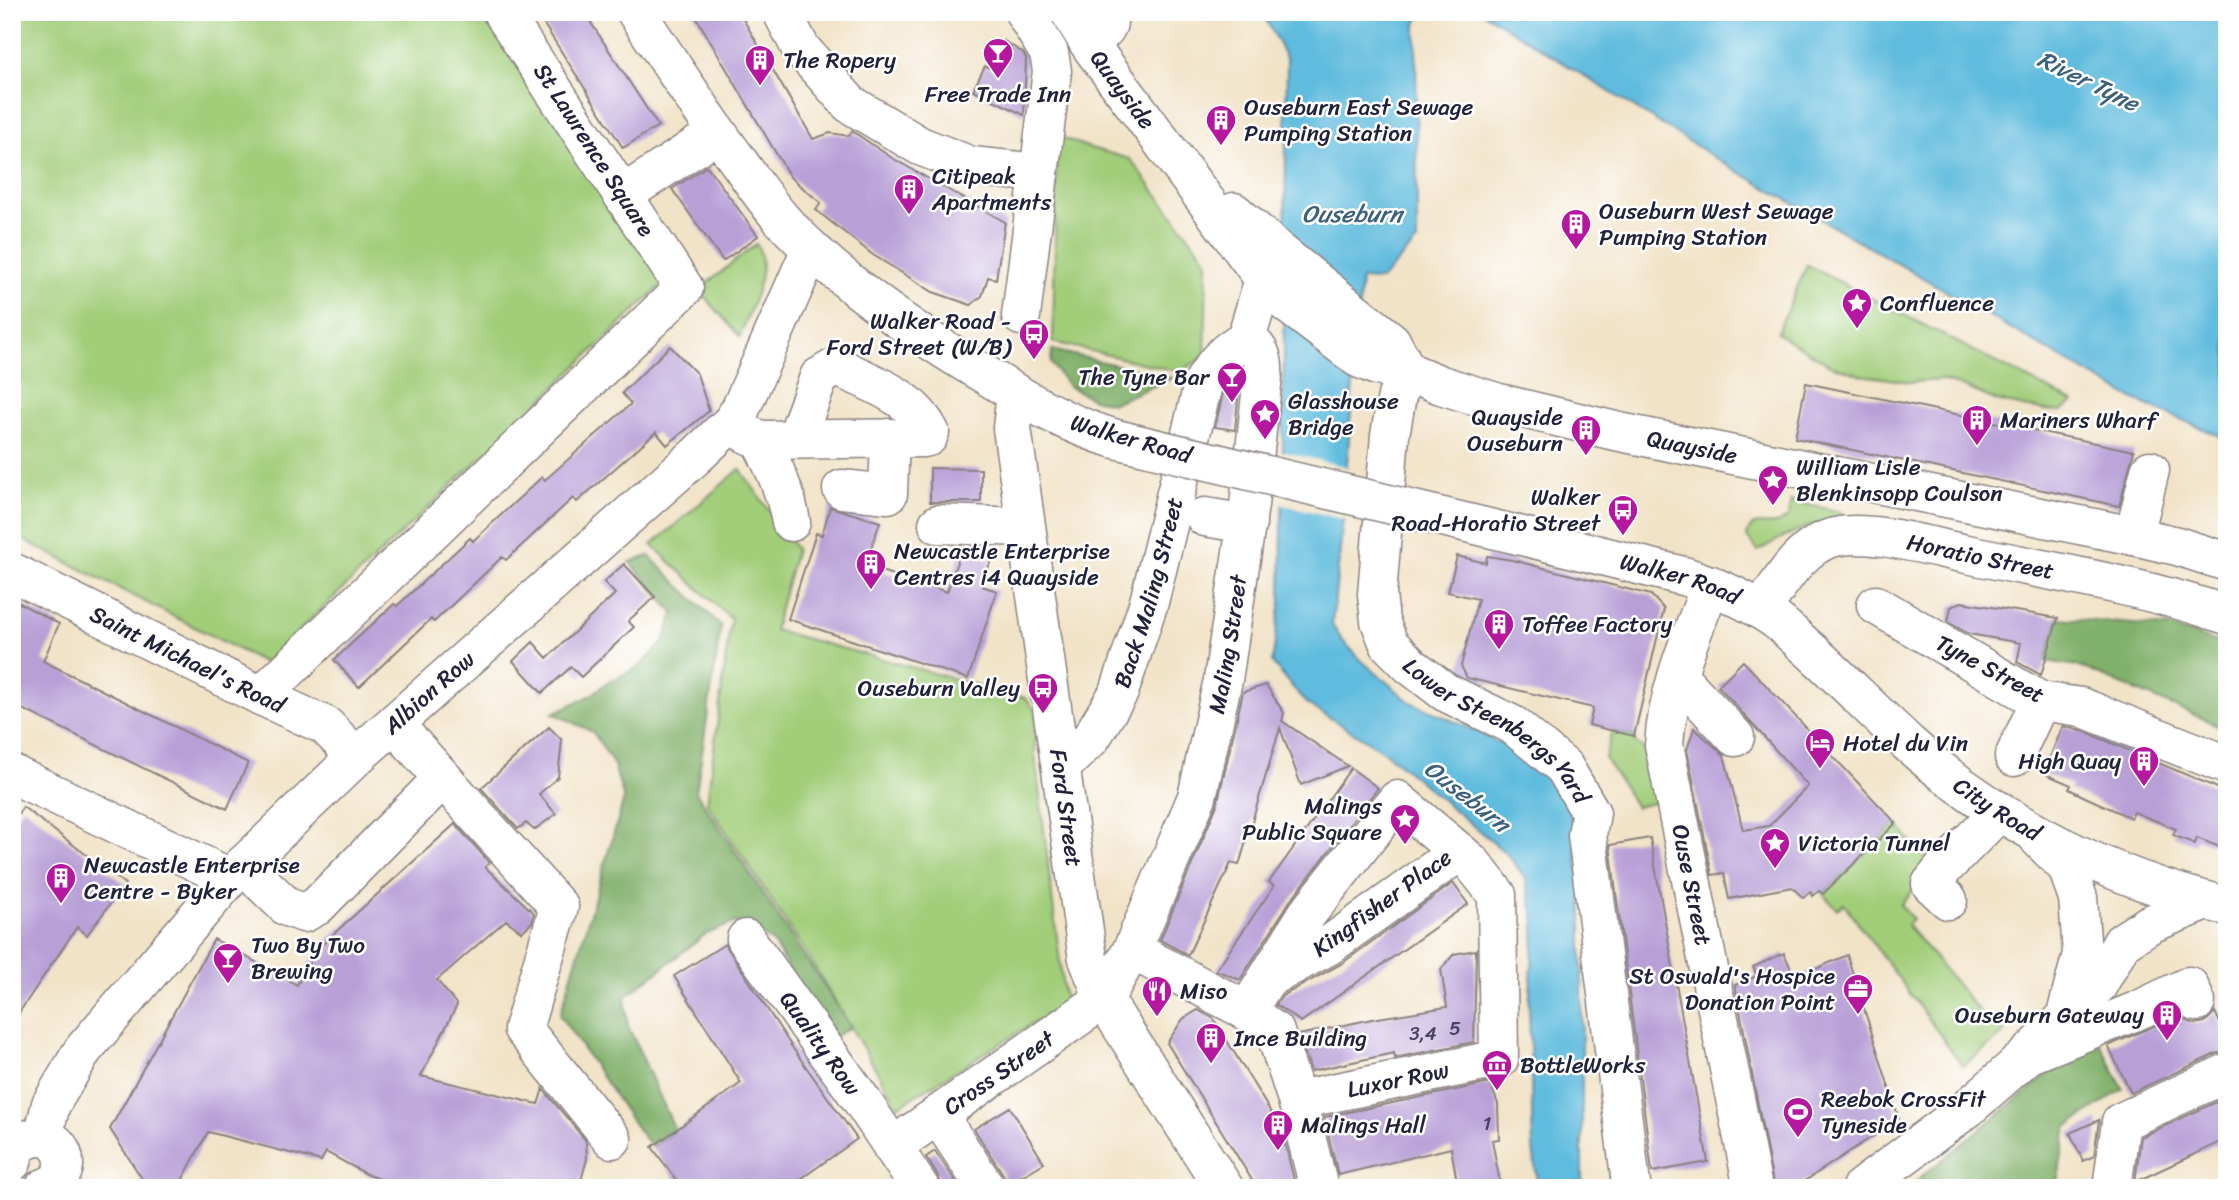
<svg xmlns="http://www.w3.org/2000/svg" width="2239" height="1200" font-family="Sriracha,sans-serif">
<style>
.green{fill:#a2ce7a;stroke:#62785a;stroke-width:2}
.forest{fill:#81b16a;stroke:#526a52;stroke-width:2}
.water{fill:#60bcde;stroke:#416f8c;stroke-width:2}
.pier{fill:#f1e3c7}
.building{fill:#b8a0d7}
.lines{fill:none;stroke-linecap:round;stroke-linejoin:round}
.minor-casing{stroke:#8a8281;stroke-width:41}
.major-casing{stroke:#8a8281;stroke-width:41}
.minor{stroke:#fff;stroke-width:38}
.major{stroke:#fff;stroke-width:38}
.major-bridge-casing{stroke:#8a8281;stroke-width:41;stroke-linecap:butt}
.major-bridge{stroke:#fff;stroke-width:38}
.labels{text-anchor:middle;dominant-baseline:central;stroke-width:5;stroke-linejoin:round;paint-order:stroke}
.number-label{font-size:19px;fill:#484262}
.poi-label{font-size:23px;fill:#22223b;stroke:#fff;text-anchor:start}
.street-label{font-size:23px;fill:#22223b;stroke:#fff}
.water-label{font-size:24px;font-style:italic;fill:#3b607c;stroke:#fff}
</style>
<rect width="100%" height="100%" fill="#fff"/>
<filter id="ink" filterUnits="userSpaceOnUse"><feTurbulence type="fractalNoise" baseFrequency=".0143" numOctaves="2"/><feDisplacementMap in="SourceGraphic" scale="14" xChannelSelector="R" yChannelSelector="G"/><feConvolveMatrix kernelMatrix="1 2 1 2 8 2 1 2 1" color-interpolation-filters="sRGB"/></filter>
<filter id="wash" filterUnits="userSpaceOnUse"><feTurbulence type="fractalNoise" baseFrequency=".00686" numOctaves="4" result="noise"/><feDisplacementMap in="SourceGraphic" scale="28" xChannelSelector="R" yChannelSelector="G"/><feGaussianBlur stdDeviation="1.57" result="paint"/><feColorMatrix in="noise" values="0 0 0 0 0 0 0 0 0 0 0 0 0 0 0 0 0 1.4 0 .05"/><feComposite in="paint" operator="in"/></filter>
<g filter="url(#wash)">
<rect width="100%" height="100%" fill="#f1e3c7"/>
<path class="green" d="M12 12H485L665 282 265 663 12 534Z
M1057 136 1087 147 1130 159 1207 260 1205 356 1180 372 1053 342Z
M756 244C773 265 748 313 740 337L699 290Z
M1807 265 2073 402 2061 412 2029 408 1997 401 1967 388 1942 380 1910 382 1861 375 1830 365 1777 333Z
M740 469 796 549 774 630 1026 698 1035 711V756L1065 1004 898 1106 805 951 707 803 731 619 652 545Z
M1791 501 1841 512 1840 519C1808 524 1785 535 1758 551L1747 537C1749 517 1765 528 1779 523 1780 523 1788 517 1788 517Z
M1612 731 1634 736 1635 743 1643 748 1661 801 1636 807 1605 758Z
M1896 823 1933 868 1900 905 1913 919 1907 925 1982 1015 2006 1032 1963 1066 1844 904 1837 909 1823 894Z"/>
<path class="forest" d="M1052 350 1172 378 1113 403 1093 399 1068 386 1051 363Z
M649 556 721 626 696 792 851 1027 830 1039 772 941 736 922 706 934 625 997 628 1026 675 1130 652 1147 640 1133 560 1015 624 799 614 765 593 732 553 713 590 696 608 682 639 667 663 643 674 614 630 562Z
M2058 618 2170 627 2227 645V729L2079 666 2045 661Z
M2100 1043 2123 1089 2067 1127 2060 1165 2058 1188H1907L2050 1073Z"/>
<path class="water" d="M1262 12H1421L1416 25 1417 241 1381 280 1361 279 1342 531 1332 625 1342 640 1362 661 1410 702 1474 730 1531 759 1570 804 1582 894V1188H1538L1533 1148 1529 1007 1535 922 1526 879 1507 854 1385 752 1306 703 1272 663 1281 601 1287 60Z
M1482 12H2227V439L2133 399 1720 161Z"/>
<path class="pier" d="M1281 451 1351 468 1347 520 1280 504Z"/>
<g id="blocks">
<path class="building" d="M536 12H584L658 126 623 148Z
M693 12H739L813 139 830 133 849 136 852 131 892 158 1005 222 996 279 988 277 982 296 971 305 933 292 873 255 816 210 821 203 790 177Z
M1004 41 1023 53 1026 58 1024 115 973 90 985 66 998 72Z
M707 166 758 236 723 261 672 189Z
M670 346 697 374 709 411 667 445 656 432 577 502 573 498 506 560 502 557 434 622 431 619 359 687 334 660 394 604 397 606 470 538 473 541 542 477 545 480 631 404 622 393Z
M1241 368 1235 430 1215 427 1224 389Z
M1806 383 2134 451 2119 506 1795 438Z
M930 468 981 469V502H930Z
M830 507 880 522 865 566 947 592 961 550 991 560 982 586 997 591 968 679 788 619 816 533 822 535Z
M1457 556 1486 563 1487 556 1512 560 1651 595 1664 609 1634 736 1589 725 1593 708 1467 678 1461 666 1478 599 1448 592Z
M624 564 655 597 628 621 634 627 581 677 571 667 542 693 513 661 533 642 547 658 615 594 604 582Z
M12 599 59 624 43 661 248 763 227 809 12 704Z
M1961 602 2058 618 2041 675 2017 662 2021 643 1969 634 1948 622 1951 607Z
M1743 661 1896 823 1823 894 1819 891 1813 896 1810 892 1803 898 1792 887 1729 899 1724 873 1712 875 1687 750 1694 728 1724 755 1743 830 1769 826 1808 786 1718 686Z
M1266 685 1284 713 1282 721 1348 766 1301 785 1280 728 1239 865 1231 863 1188 955 1160 940 1217 805 1243 692Z
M2063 726 2088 733 2227 792V850L2197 838 2195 844 2173 835 2176 829 2134 812 2131 818 2083 796 2069 789 2071 785 2043 773Z
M549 727 562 740 558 777 539 794 556 814 534 830 526 823 518 829 481 788Z
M1351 768 1378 788 1290 901 1240 980 1216 970 1274 886 1269 882Z
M23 807 125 884 87 935 77 927 12 1023V822Z
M455 824 490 863 485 867 534 913 532 922 522 932 506 920 437 980 457 1005 421 1076 538 1104 543 1089 586 1141 587 1159 579 1188H408L368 1175 326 1152 321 1161 208 1132 178 1188H148L110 1129 214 939 297 985 317 949Z
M1650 838 1708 1162 1652 1172 1610 845Z
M1453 883 1468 904 1301 1022 1276 1005 1282 996 1341 964Z
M725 944 792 1047 857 1139 788 1188H682L652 1147 741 1083 674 976Z
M1476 950 1474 1042 1395 1058 1394 1053 1311 1071 1299 1035 1372 1019 1447 1007 1441 969 1454 954Z
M1784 953 1795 978 1847 955 1899 1119 1794 1188H1774L1735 985 1757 976 1753 967Z
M1198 1010 1213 1018 1278 1124 1280 1123 1296 1188H1257L1167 1043 1183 1019Z
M2215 1012 2227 1037V1052L2218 1053 2131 1093 2108 1046 2179 1015 2184 1020 2194 1024 2205 1022Z
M1490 1083 1498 1104 1499 1139 1492 1140 1501 1188H1458L1451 1148 1338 1175 1324 1117Z
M2227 1097V1139L2135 1182 2141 1137Z
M1010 1107 1044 1163 1007 1185 1004 1176 974 1129Z
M2099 1120 2094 1156 2083 1161 2070 1133Z
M935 1151 960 1188H942L938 1176 926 1157Z"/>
</g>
</g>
<g filter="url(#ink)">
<use href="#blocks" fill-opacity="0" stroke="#8a8281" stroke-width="2"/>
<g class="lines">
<g class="minor-casing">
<g id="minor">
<path d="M782 12 801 49 850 104 920 146 971 166 1039 173"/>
<path id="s1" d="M1070 12 1092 48 1264 279 1281 299 1358 358 1377 366 1407 371 1441 385 1499 403 1615 431 2134 536 2177 546 2227 562"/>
<path d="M1088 42C1101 33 1112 29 1107 12"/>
<path d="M624 194 717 133"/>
<path d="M1234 212 1282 254 1391 341 1407 371"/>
<path d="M1021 316 1052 71 1049 53 1024 12"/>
<path id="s2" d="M1407 371 1397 396 1390 435 1377 594 1380 621 1389 644 1411 666 1445 692 1513 725 1564 767 1591 813 1587 835 1631 1184"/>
<path id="s3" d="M1016 394 1012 428 1088 959 1104 999 1224 1188"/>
<path d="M732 422 745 433 760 440 923 438 928 437 930 432C912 397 876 385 842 369L834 368 819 377 796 439"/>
<path d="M760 440C774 467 786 492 791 522"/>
<path d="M842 489 888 494 890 438"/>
<path d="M1205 517 1247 524"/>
<path d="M938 524 1025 527"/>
<path d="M2134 536 2150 470"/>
<path id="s4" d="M12 572 261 696 326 726 356 757"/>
<path id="s5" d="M1711 585C1691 636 1667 690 1664 745L1753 1188"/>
<path d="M1876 605 2040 701 2081 707 2227 765"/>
<path id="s6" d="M1761 610C1780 584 1800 545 1835 537 1869 529 1932 547 1967 554 2054 572 2143 586 2227 615"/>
<path d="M1678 676 1735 737"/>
<path d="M261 696 684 288 502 12"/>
<path d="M394 724 559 907 523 1029 612 1139"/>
<path d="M2014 757 2040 701"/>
<path id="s7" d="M1062 766 1091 738 1119 692 1149 602 1204 381C1215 361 1226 350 1246 339"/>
<path d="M12 774 230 878"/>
<path d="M243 865 287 907 304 913 317 906 443 778"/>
<path d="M1948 900 1931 884 1943 869 2000 811"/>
<path id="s8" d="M746 939 860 1098 920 1188"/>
<path d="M1132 950 1247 1011 1275 1032 1297 1100 1319 1188"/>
<path d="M1247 1011 1307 914 1397 800 1459 852 1328 946 1269 978"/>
<path d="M2028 1055 2141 1009 2189 986 2196 1002"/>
<path id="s9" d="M1297 1100 1499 1059 1497 895 1472 863 1459 852"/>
<path d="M938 1115 986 1188"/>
<path id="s10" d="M43 1137 51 1104 83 1050 230 878 356 757 696 456 732 422 741 408 811 249"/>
<path id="s11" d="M892 1147 1104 999 1132 950 1197 797 1223 680 1249 505 1263 376C1264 359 1261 348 1246 339L1264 279"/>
<path d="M12 1162C14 1152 17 1144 27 1140 60 1124 82 1175 44 1188"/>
<path d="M2112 1188 2121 1122 2227 1073"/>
</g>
</g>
<g class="major-casing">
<g id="major">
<path d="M636 12C670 62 702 113 738 161 753 182 768 205 786 224 842 283 911 330 979 371 1025 399 1064 424 1116 439"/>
<path id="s12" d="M1518 535 1687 577C1717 587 1747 600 1773 618 1786 627 1797 639 1809 649 1843 680 1875 713 1909 744 1998 823 2111 879 2227 906"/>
<path d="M2039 839 2067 867 2078 898 2082 954 2067 1011"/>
<path d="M1861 1188 1968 1108 2028 1055 2098 985 2122 942 2150 924 2207 901"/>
</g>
</g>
<use href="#minor" class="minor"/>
<use href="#major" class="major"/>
<g class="major-bridge-casing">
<path id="major-bridge" d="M1116 439 1518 535"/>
</g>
<use href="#major-bridge" class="major-bridge"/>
</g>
</g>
<defs>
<g id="bar-pin" transform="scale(1.575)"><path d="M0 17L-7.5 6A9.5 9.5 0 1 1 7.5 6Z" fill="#b5179e" stroke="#fff"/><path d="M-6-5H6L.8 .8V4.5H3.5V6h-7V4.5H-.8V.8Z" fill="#fff"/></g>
<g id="building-pin" transform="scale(1.575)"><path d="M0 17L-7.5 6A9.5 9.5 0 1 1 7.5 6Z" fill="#b5179e" stroke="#fff"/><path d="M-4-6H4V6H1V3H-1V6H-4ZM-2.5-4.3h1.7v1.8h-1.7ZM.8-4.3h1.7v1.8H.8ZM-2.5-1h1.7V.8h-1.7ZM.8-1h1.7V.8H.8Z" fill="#fff"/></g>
<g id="sight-pin" transform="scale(1.575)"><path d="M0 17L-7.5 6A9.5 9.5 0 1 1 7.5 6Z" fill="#b5179e" stroke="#fff"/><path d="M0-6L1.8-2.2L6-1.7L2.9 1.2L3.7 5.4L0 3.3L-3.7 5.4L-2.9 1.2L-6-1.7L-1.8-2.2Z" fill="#fff"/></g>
<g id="bus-pin" transform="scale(1.575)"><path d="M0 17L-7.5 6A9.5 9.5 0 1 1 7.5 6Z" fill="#b5179e" stroke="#fff"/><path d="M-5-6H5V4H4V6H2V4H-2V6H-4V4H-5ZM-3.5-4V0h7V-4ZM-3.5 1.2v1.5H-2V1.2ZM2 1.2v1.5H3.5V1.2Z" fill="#fff"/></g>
<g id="hotel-pin" transform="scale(1.575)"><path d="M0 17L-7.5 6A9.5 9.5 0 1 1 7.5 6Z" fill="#b5179e" stroke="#fff"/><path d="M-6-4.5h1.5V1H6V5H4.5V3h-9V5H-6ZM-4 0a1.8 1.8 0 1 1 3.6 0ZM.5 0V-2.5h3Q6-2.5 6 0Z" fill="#fff"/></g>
<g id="office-pin" transform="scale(1.575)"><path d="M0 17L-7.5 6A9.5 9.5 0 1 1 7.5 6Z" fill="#b5179e" stroke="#fff"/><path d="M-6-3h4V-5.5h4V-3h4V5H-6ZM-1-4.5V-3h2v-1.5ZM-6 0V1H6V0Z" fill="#fff"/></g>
<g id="restaurant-pin" transform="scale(1.575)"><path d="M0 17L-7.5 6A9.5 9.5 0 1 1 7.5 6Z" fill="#b5179e" stroke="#fff"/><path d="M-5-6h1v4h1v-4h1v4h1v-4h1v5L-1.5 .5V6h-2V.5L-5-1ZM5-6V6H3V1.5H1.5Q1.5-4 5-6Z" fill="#fff"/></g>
<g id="museum-pin" transform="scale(1.575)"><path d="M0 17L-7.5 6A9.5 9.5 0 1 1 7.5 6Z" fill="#b5179e" stroke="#fff"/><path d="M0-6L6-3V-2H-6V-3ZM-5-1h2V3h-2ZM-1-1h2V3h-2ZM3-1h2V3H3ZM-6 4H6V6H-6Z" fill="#fff"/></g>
<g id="stadium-pin" transform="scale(1.575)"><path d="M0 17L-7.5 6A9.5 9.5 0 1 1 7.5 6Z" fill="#b5179e" stroke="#fff"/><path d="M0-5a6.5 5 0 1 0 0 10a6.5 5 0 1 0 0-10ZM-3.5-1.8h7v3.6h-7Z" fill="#fff"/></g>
</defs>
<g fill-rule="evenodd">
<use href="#bar-pin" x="998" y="53"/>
<use href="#building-pin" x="760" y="60"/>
<use href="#building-pin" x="1221" y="120"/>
<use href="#building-pin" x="909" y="189"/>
<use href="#building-pin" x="1576" y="224"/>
<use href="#sight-pin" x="1857" y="303"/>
<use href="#bus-pin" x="1034" y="334"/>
<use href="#bar-pin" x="1232" y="377"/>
<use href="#sight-pin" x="1265" y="414"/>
<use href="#building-pin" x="1977" y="420"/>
<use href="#building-pin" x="1586" y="430"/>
<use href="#sight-pin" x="1773" y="480"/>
<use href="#bus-pin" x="1623" y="510"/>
<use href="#building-pin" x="871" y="564"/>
<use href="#building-pin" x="1499" y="624"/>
<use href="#bus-pin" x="1043" y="688"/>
<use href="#hotel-pin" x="1820" y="743"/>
<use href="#building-pin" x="2144" y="761"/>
<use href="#sight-pin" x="1405" y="819"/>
<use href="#sight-pin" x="1775" y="843"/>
<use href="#building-pin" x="61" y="878"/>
<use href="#bar-pin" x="228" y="958"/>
<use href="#office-pin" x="1858" y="989"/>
<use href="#restaurant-pin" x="1157" y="991"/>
<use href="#building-pin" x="2167" y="1015"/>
<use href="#building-pin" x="1211" y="1038"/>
<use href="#museum-pin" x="1497" y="1065"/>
<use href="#stadium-pin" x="1798" y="1112"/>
<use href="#building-pin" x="1278" y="1125"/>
</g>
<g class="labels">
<g class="number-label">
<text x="1455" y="1028">5</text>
<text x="1423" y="1033">3,4</text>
<text x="1487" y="1123">1</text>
</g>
<g class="poi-label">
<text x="783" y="60">The Ropery</text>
<text x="998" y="94" text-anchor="middle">Free Trade Inn</text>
<text x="1244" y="107">Ouseburn East Sewage<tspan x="1244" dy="26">Pumping Station</tspan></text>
<text x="932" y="176">Citipeak<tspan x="932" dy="26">Apartments</tspan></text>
<text x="1599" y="211">Ouseburn West Sewage<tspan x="1599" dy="26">Pumping Station</tspan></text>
<text x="1880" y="303">Confluence</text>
<text x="1011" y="321" text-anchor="end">Walker Road -<tspan x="1011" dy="26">Ford Street (W/B)</tspan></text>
<text x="1209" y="377" text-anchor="end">The Tyne Bar</text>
<text x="1288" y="401">Glasshouse<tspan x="1288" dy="26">Bridge</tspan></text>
<text x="1563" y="417" text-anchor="end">Quayside<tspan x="1563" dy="26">Ouseburn</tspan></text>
<text x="2000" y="420">Mariners Wharf</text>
<text x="1796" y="467">William Lisle<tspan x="1796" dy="26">Blenkinsopp Coulson</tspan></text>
<text x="1600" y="497" text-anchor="end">Walker<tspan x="1600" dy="26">Road-Horatio Street</tspan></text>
<text x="894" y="551">Newcastle Enterprise<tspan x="894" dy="26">Centres i4 Quayside</tspan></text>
<text x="1522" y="624">Toffee Factory</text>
<text x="1020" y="688" text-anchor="end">Ouseburn Valley</text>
<text x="1843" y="743">Hotel du Vin</text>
<text x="2121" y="761" text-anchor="end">High Quay</text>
<text x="1382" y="806" text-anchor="end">Malings<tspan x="1382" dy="26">Public Square</tspan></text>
<text x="1798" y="843">Victoria Tunnel</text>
<text x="84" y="865">Newcastle Enterprise<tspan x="84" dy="26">Centre - Byker</tspan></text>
<text x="251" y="945">Two By Two<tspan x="251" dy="26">Brewing</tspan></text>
<text x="1835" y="976" text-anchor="end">St Oswald's Hospice<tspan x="1835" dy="26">Donation Point</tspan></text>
<text x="1180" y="991">Miso</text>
<text x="2144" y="1015" text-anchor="end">Ouseburn Gateway</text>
<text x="1234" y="1038">Ince Building</text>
<text x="1520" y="1065">BottleWorks</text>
<text x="1821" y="1099">Reebok CrossFit<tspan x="1821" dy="26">Tyneside</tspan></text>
<text x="1301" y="1125">Malings Hall</text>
</g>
<g class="street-label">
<text stroke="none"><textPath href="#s1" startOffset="94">Quayside</textPath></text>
<text transform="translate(594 150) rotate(57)">St Lawrence Square</text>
<text transform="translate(1131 439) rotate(16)">Walker Road</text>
<text stroke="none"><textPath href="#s1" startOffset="800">Quayside</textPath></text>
<text stroke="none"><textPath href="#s6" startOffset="254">Horatio Street</textPath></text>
<text stroke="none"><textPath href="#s12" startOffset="168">Walker Road</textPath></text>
<text stroke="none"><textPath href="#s7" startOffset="198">Back Maling Street</textPath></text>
<text stroke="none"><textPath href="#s11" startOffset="637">Maling Street</textPath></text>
<text stroke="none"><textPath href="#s4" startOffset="196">Saint Michael's Road</textPath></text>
<text transform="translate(1990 669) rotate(28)">Tyne Street</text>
<text stroke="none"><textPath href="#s10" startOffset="595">Albion Row</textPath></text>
<text stroke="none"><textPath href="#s2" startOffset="418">Lower Steenbergs Yard</textPath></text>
<text stroke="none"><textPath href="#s12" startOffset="565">City Road</textPath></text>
<text stroke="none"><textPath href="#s3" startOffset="418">Ford Street</textPath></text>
<text stroke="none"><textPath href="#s5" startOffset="310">Ouse Street</textPath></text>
<text transform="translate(1382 903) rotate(-36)">Kingfisher Place</text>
<text stroke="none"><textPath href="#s8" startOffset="128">Quality Row</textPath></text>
<text stroke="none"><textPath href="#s11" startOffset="130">Cross Street</textPath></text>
<text stroke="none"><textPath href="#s9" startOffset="103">Luxor Row</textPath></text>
</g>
<g class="water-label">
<text transform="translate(2088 81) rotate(26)">River Tyne</text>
<text x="1352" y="214">Ouseburn</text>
<text transform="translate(1467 796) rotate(38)">Ouseburn</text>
</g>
</g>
<rect width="2239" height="1200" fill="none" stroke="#fff" stroke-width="42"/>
</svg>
